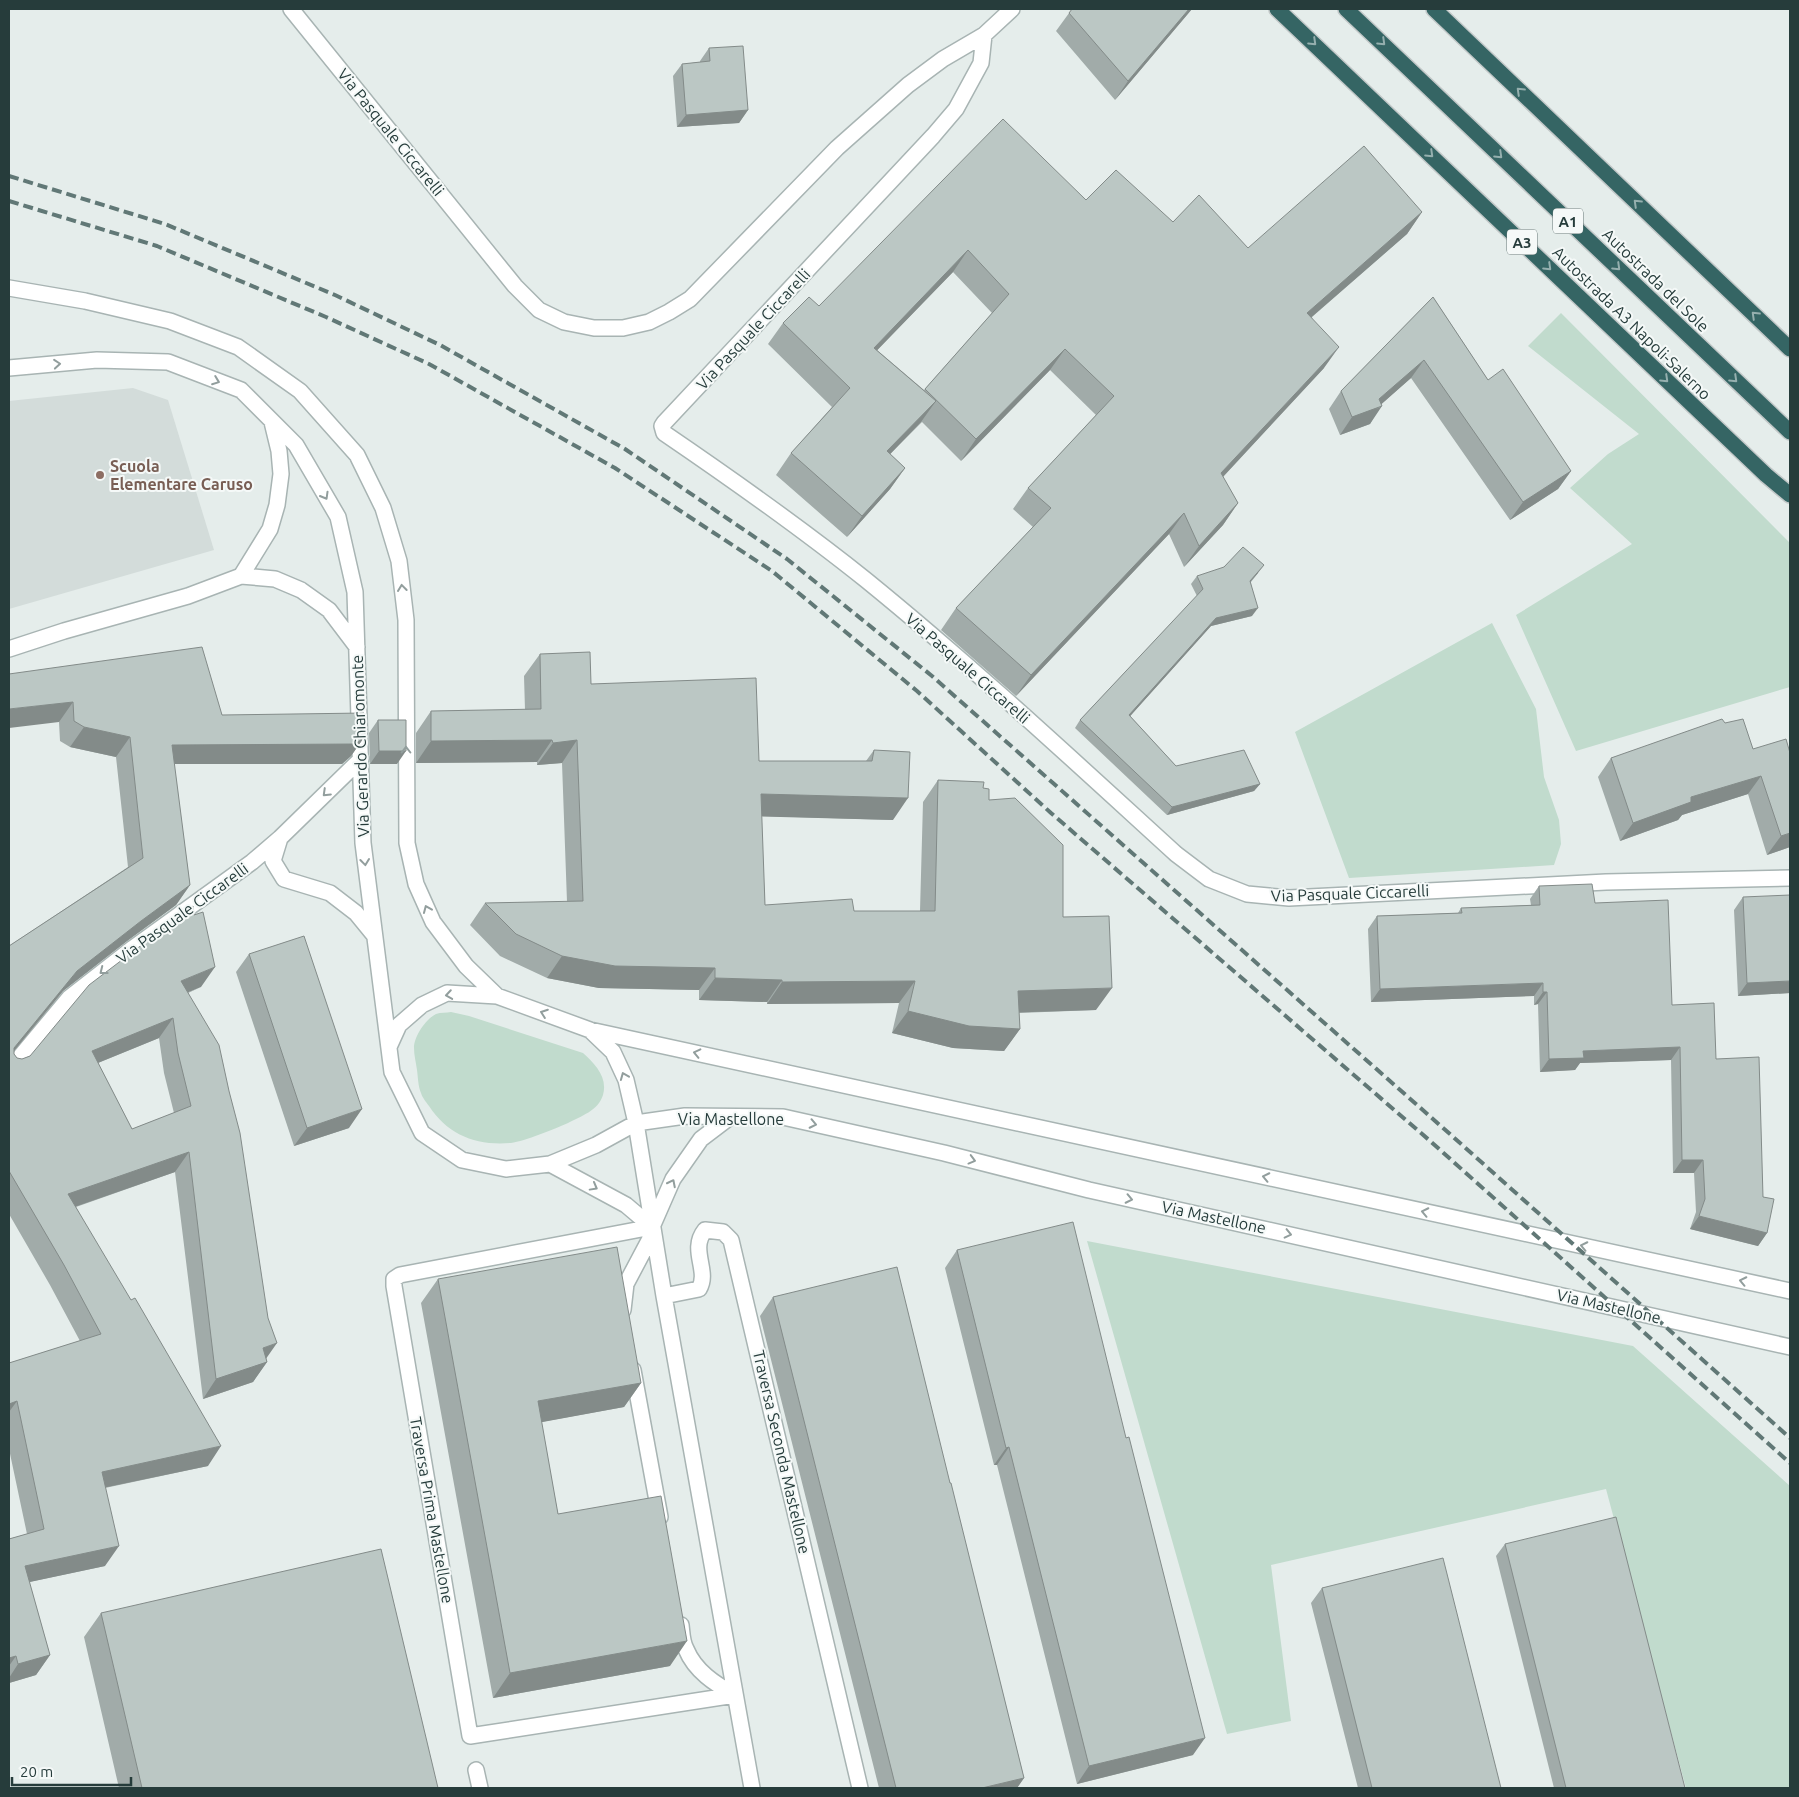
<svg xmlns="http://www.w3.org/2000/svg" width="1799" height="1797" font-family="Ubuntu,sans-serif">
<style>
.built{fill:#d3dcda}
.green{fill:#c1dbcd}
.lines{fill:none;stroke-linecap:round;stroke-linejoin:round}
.minor-casing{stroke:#a8b4b3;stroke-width:18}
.highway-casing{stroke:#c2c8c8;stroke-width:18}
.minor{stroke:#fff;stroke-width:15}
.highway{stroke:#356564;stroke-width:15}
.rail{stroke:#617876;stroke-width:4;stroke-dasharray:10 5;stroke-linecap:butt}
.wall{fill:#a1aba9;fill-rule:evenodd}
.shaded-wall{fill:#838b89}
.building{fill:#bbc7c4;stroke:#838b89;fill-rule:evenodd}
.oneway{stroke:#95afae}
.oneway2{stroke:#929e9d}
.education-dot{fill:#8d6e63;stroke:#f5f9f8;stroke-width:2}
.labels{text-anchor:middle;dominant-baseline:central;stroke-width:4;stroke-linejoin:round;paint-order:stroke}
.shield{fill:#f5f9f8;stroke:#647574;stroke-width:1}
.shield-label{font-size:15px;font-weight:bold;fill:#263c3b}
.street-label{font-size:16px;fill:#263c3b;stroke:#f5f9f8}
.education-label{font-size:16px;font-weight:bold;fill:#785e54;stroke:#f5f9f8;text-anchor:start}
</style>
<rect width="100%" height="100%" fill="#e5edeb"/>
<path class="built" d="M133 388 168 400 214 550 9 609V401Z"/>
<path class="green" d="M1561 313 1790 543V687L1576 751 1516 615 1632 544 1570 488 1608 454 1639 434 1528 346Z
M1492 623 1536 709 1544 777 1559 820 1561 844 1554 865 1349 878 1295 732Z
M451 1012 469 1016 583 1053C595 1064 608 1077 603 1095 598 1111 581 1116 568 1123 554 1129 525 1141 511 1143 476 1146 448 1135 429 1106 426 1102 422 1097 421 1093 418 1086 418 1077 417 1070 416 1063 414 1055 414 1048 414 1036 426 1019 436 1014 441 1012 446 1013 451 1012Z
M1087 1241 1633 1346 1790 1486V1788H1686L1606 1489 1271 1565 1291 1721 1227 1734Z"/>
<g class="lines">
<g class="minor-casing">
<path id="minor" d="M291 9 515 286 539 310 564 322 594 328H623L649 322 669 312 690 299 837 148 908 85 943 59 984 35 1012 9
M984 35 981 63 956 109 933 136 664 423 662 426 664 433C733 480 801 528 866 580 973 667 1074 761 1176 854L1209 879 1247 894 1289 898 1606 882 1790 878
M9 288 85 301 170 321 238 347 300 391 357 455 383 508 399 561 406 620 407 843 416 884 433 922 466 966 497 996 590 1030 1790 1291
M9 368 97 360 168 362 241 390 296 445 338 517 355 592 363 843 392 1072 422 1133 462 1160 506 1169 550 1164 596 1145 636 1123 685 1116 783 1117 944 1153 1089 1190 1790 1347
M241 576 275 579 301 590 329 610 357 647
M9 649 64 631 188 596 241 576 270 529 277 505 281 474 279 451 272 422
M280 838 273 861 284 879 330 893 356 913 374 935
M590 1030 613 1052 626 1080 636 1123 664 1296 752 1788
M389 1047 399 1025 422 1005 447 993 497 996
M9 1070 69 998 133 948 252 862 280 838 361 759
M550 1164 626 1205 652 1227
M652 1227 400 1275 394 1279V1286L470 1736 735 1695
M652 1227 673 1179 701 1139 730 1117
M664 1296 699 1289C710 1271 689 1250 705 1230L723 1232 731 1240 860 1788
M623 1310 626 1284 653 1233
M633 1370 660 1517
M681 1625C682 1633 682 1642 686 1649 695 1671 715 1684 735 1695
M476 1770 480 1788"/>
</g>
<g class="highway-casing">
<path id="highway" d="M1277 9 1766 475 1790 495
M1346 9 1790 432
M1434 9 1790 349"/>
</g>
<use href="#minor" class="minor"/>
<use href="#highway" class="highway"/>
<path class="rail" d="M9 176 165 224 335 295 440 345 625 449 787 559 932 676 1451 1135 1790 1438
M9 201 157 246 326 317 429 364 615 468 772 571 917 691 1051 813 1429 1140 1790 1463"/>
</g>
<path class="wall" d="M1072 9H1192L1115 100 1056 31Z
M709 48 748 110 739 123 677 127 673 76 682 64 700 62V61Z
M1086 200 1173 222 1248 248 1422 212 1407 234 1312 317 1324 368 1223 477 1238 503 1223 525 1184 567 1169 534 1016 696 941 630 956 608 1033 527 1013 509 1028 488 1096 415 1050 370 961 461 922 422 890 454 905 468 890 489 847 537 776 475 791 453 832 407 768 344 783 323 819 306ZM953 272 992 313 924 390 877 350Z
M1433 297 1488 380 1571 471 1558 489 1510 520 1411 378 1381 404 1370 424 1340 435 1329 409 1341 391Z
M1258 573 1251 582 1252 616 1211 626 1130 716 1176 766 1260 784 1254 791 1167 815 1075 728 1080 720 1197 596 1191 584 1197 576Z
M540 654 591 684 759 761H866L874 750 893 820 761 816 765 905 854 911H920L923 802 938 780 983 788 989 800 1063 917 1096 1010 1019 1013 1020 1029 1004 1051 953 1048 892 1033 899 1003 767 1004V1002L699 1000V990L599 988 547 978 500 956 470 925 485 903 567 902 562 763 537 765V762L416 763V733L431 711 525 710 524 676Z
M9 674 222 715 365 736 351 756 342 764H174L190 885 176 905 127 941 63 991 14 1051V1054L17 1058 22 1059 201 987 188 993 267 1362 253 1382 203 1399 175 1172 76 1207 208 1466 105 1488V1566L29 1582 50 1655 36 1675 9 1683V1539L27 1534 9 1449V1363L80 1341 50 1285 9 1214V946L128 867 116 757 70 747 60 741 59 722ZM159 1038 164 1073 174 1113 132 1129 98 1063Z
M378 720 397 764H370L369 733Z
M1725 723 1753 749 1790 847 1767 855 1748 794 1682 815 1678 820 1620 841 1598 777 1611 758Z
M1539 886 1595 903 1672 1005 1716 1059 1763 1197 1767 1233 1758 1246 1690 1229 1696 1212 1694 1173H1673L1671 1060 1580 1063 1575 1070 1540 1072 1538 1004 1534 1005V996L1371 1002 1368 929 1377 916 1458 913 1461 908 1531 905 1530 899Z
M1743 897 1790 993 1738 996 1734 910Z
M249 954 349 1128 294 1146 236 972Z
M957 1250 1193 1755 1077 1784 997 1465H994L945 1268Z
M438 1279 641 1383 624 1407 541 1422 558 1514 670 1666 493 1698 421 1303Z
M773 1297 950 1483 1024 1778 1017 1788H879L760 1316Z
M1505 1544 1685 1788H1554L1496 1556Z
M1322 1588 1501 1788H1358L1311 1603Z
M101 1613 438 1788H119L84 1637Z"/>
<path class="shaded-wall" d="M1189 9H1192L1115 100 1128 81Z
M748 110 739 123 677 127 686 115Z
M1422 212 1407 234 1292 334 1307 313Z
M968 250 953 272 859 369 874 348Z
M1339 347 1324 368 1206 495 1221 473Z
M1065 349 1050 370 961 461 976 439Z
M1424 360 1411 378 1376 409 1382 406 1370 424 1340 435 1352 417 1379 399Z
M936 401 921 422 872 473 887 451Z
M905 468 890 489 847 537 862 516Z
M1571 471 1558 489 1510 520 1523 502Z
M1238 503 1223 525 1184 567 1199 546Z
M1184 513 1169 534 1016 696 1031 675Z
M1264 565 1258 573 1245 588 1250 581Z
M1258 608 1252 616 1211 626 1124 723 1129 715 1216 618Z
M73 702 59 722 9 728V709Z
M84 727 130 737 116 757 70 747Z
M365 736 351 756 342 764H158L172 745Z
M552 740 537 762 416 763 431 741Z
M577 740 562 763 537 765 553 743Z
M379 751H406L397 764H370Z
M1761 776 1748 794 1682 815 1678 820 1620 841 1633 823 1691 797Z
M1260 784 1254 791 1167 815 1172 807Z
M761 794 908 798 893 820 745 816Z
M1790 833V847L1767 855 1781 836Z
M190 885 176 905 127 941 63 991 9 1057 14 1048 77 971 141 921Z
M562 956 715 968 699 990 599 988 547 978Z
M215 967 201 987 167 1001 181 981Z
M715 978 782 980 767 1002 699 1000Z
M915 981 899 1003 767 1004 782 982Z
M1790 981V993L1738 996 1747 983Z
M1543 983 1534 996 1371 1002 1380 989Z
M1112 988 1096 1010 1002 1013 1018 991Z
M1543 992H1547L1538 1004 1534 1005Z
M908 1011 1020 1029 1004 1051 953 1048 892 1033Z
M173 1018 159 1038 78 1071 92 1051Z
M1680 1047 1671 1060 1580 1063 1575 1070 1540 1072 1549 1059 1583 1051Z
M362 1109 349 1128 294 1146 307 1128Z
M189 1152 175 1172 54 1214 68 1194Z
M1682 1160H1703L1694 1173H1673Z
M1699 1216 1767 1233 1758 1246 1690 1229Z
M277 1343 263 1363 267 1362 253 1382 203 1399 216 1379 263 1348Z
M641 1383 624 1407 521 1426 538 1401Z
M17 1401 9 1412V1404Z
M221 1446 208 1466 88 1491 102 1472Z
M1009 1447 997 1465H994L1006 1448Z
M119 1546 105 1566 11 1586 25 1566Z
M687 1641 670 1666 493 1698 510 1673Z
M50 1655 36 1675 9 1683V1678L18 1664Z
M16 1656 9 1666V1658Z
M1205 1738 1193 1755 1077 1784 1089 1766Z
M1024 1778 1017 1788H982Z"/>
<path class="building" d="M1072 9H1189L1128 81 1069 13Z
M743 46 748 110 686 115 682 64 710 61 709 48Z
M1003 119 1086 200 1116 170 1173 222 1199 195 1248 248 1364 146 1422 212 1307 313 1339 347 1221 473 1238 503 1199 546 1184 513 1031 675 956 608 1051 508 1028 488 1114 396 1065 349 976 439 925 389 1009 294 968 250 874 348 936 401 887 451 905 468 862 516 791 453 850 388 783 323 809 297 819 306Z
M1433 297 1488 380 1503 369 1571 471 1523 502 1424 360 1379 399 1382 406 1352 417 1341 391Z
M1243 547 1264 565 1250 581 1258 608 1216 618 1129 715 1176 766 1244 750 1260 784 1172 807 1080 720 1203 589 1197 576 1224 567Z
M202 647 222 715 364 713 365 736 356 744 172 745 190 885 141 921 77 971 14 1048V1054L17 1058 22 1059 30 1056 89 985 193 906 194 915 203 912 215 967 181 981 219 1045 229 1091 240 1133 268 1318 277 1343 263 1348 267 1362 216 1379 189 1152 68 1194 131 1300 135 1298 221 1446 102 1472 119 1546 25 1566 50 1655 18 1664 16 1656 9 1658V1539L44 1529 17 1401 9 1404V1363L101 1334 64 1265 9 1171V946L143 858 130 737 84 727 74 721 73 702 9 709V674ZM173 1018 178 1053 191 1106 132 1129 92 1051Z
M590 652 591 684 756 678 759 761H872L874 750 910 752 908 798 761 794 765 905 852 899 854 911H935L938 780 984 782 983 788 989 789V800L1015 798 1063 845V917L1109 916 1112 988 1018 991 1020 1029 969 1026 908 1011 915 981 782 982V980L715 978V968L615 966 562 956 516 934 485 903 583 901 577 740 553 743 552 740 431 741V711L541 709 540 654Z
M1722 719 1725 723 1743 719 1753 749 1786 739 1790 753V833L1781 836 1761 776 1691 797V802L1633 823 1611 758Z
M378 720H406V751H379Z
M1592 884 1595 903 1668 900 1672 1005 1714 1003 1716 1059 1759 1057 1763 1197 1774 1199 1767 1233 1699 1216 1705 1199 1703 1160H1682L1680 1047 1583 1051 1584 1058 1549 1059 1547 992H1543V983L1380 989 1377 916 1462 913 1461 908 1540 905 1539 886Z
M1790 895V981L1747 983 1743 897Z
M304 936 362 1109 307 1128 249 954Z
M1073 1222 1126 1438 1129 1437 1205 1738 1089 1766 1009 1447 1006 1448 957 1250Z
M617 1247 641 1383 538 1401 558 1514 661 1496 687 1641 510 1673 438 1279Z
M897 1267 950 1483H951L1024 1778 982 1788H896L773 1297Z
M1616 1517 1685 1788H1566L1505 1544Z
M381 1549 438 1788H142L101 1613Z
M1443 1558 1501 1788H1372L1322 1588Z"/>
<defs><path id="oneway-chevron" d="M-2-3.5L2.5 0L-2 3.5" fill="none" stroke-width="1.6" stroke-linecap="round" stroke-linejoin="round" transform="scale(1.25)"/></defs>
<g class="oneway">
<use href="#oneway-chevron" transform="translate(1313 42) rotate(44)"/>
<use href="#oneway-chevron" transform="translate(1382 42) rotate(44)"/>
<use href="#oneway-chevron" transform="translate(1520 91) rotate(-136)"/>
<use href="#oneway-chevron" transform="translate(1430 154) rotate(44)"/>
<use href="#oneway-chevron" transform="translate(1499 155) rotate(44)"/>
<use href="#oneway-chevron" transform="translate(1637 203) rotate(-136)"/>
<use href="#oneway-chevron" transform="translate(1548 267) rotate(44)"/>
<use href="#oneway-chevron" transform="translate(1617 267) rotate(44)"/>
<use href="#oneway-chevron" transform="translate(1755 315) rotate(-136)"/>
<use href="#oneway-chevron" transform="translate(1665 379) rotate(44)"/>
<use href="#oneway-chevron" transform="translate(1734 379) rotate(44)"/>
</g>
<g class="oneway2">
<use href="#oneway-chevron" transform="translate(57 364) rotate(-5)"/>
<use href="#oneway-chevron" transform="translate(216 381) rotate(21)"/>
<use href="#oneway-chevron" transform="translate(325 496) rotate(60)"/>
<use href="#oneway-chevron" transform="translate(402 588) rotate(-97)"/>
<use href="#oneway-chevron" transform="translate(406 750) rotate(-90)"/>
<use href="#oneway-chevron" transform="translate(326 793) rotate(136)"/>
<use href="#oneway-chevron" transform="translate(365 862) rotate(83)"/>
<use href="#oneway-chevron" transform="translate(427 909) rotate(-113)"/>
<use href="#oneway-chevron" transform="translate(103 971) rotate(142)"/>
<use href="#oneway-chevron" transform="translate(449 995) rotate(171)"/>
<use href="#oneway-chevron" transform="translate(544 1013) rotate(-160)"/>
<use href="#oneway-chevron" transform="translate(697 1053) rotate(-167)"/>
<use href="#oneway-chevron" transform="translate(624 1076) rotate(-112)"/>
<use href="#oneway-chevron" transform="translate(813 1124) rotate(12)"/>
<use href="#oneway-chevron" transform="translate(972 1160) rotate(15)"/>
<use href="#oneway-chevron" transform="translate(1266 1177) rotate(-168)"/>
<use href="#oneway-chevron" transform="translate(672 1183) rotate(-63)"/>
<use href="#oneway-chevron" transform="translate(594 1187) rotate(29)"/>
<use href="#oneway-chevron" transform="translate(1129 1199) rotate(12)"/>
<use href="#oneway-chevron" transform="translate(1425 1212) rotate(-168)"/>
<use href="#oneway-chevron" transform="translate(1288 1234) rotate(13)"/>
<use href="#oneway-chevron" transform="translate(1584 1246) rotate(-168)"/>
<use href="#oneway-chevron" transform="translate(1743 1281) rotate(-168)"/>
</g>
<circle class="education-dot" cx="100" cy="475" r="5"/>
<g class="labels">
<g class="shield">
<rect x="1553" y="208.5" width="30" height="25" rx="4"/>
<rect x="1507" y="229.5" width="30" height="25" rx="4"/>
</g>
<g class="shield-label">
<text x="1568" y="221">A1</text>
<text x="1522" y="242">A3</text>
</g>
<g class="street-label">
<text transform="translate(391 132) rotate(51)">Via Pasquale Ciccarelli</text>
<text transform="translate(1656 280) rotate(44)">Autostrada del Sole</text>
<text transform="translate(1632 323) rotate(44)">Autostrada A3 Napoli-Salerno</text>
<text transform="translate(753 329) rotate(-47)">Via Pasquale Ciccarelli</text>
<text transform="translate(968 668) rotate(41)">Via Pasquale Ciccarelli</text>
<text transform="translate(360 746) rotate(-92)">Via Gerardo Chiaromonte</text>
<text transform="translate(1350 893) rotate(-2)">Via Pasquale Ciccarelli</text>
<text transform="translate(182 913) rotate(-36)">Via Pasquale Ciccarelli</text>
<text x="731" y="1119">Via Mastellone</text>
<text transform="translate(1214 1217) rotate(12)">Via Mastellone</text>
<text transform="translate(1609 1306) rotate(13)">Via Mastellone</text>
<text transform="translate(782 1452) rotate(77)">Traversa Seconda Mastellone</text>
<text transform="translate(432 1510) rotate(80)">Traversa Prima Mastellone</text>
</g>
<g class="education-label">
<text x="110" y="466">Scuola<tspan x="110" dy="18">Elementare Caruso</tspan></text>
</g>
</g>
<rect width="1799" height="1797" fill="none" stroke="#263c3b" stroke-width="20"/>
<path d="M12 1777v8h119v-8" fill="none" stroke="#263c3b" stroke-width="2.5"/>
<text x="20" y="1777" font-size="15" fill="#263c3b" stroke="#f5f9f8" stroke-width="4" paint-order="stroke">20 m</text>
</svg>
